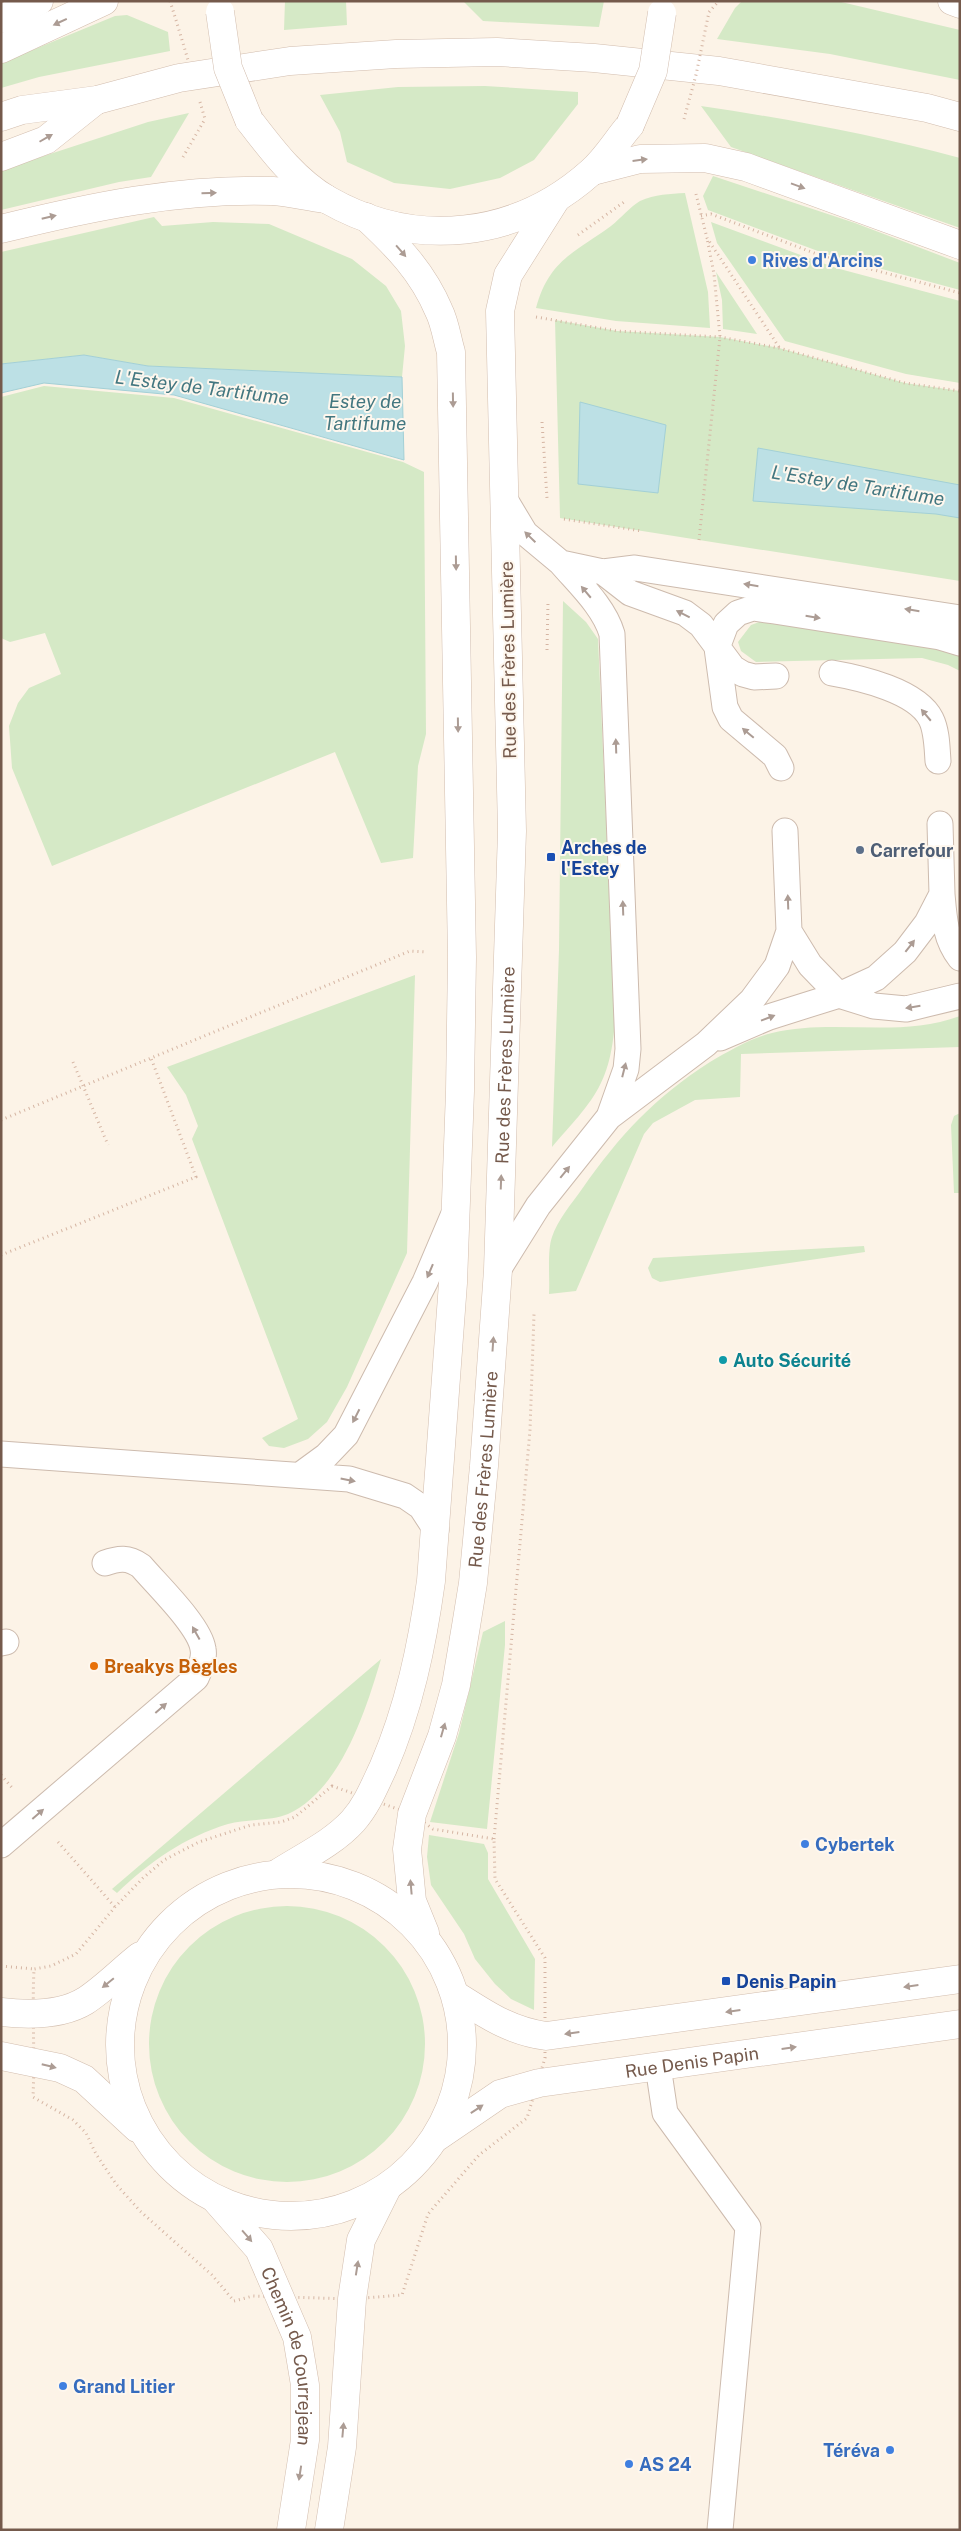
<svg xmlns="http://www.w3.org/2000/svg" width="961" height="2531" font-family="'Public Sans',sans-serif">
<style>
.green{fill:#d5e9c6}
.water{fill:#bce0e5;stroke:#a3d0d6}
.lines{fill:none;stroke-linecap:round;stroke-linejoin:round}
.lane-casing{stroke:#cdbbae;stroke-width:27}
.secondary-casing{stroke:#d2bdae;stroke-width:29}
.path{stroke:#d5b5a3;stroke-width:3;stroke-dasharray:1 4;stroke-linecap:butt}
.lane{stroke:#fff;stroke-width:25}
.secondary{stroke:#fff;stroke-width:28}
.secondary-bridge-casing{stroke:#d2bdae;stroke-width:29;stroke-linecap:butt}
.path-bridge{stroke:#d5b5a3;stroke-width:3;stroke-dasharray:1 4;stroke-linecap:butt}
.secondary-bridge{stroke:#fff;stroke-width:28}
.oneway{fill:#ac9c94}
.shop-dot{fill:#3f7fe0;stroke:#fef7ee;stroke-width:2}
.service-dot{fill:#5c6f8a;stroke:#fef7ee;stroke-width:2}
.transit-dot{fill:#1a4fb4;stroke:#fef7ee;stroke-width:2}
.culture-dot{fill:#0f9aa8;stroke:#fef7ee;stroke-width:2}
.food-dot{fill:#e8710a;stroke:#fef7ee;stroke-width:2}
.labels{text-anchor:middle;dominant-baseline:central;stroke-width:4;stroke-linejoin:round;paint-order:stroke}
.shop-label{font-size:18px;font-weight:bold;fill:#366cbe;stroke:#fef7ee;text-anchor:start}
.street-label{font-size:18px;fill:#755a4c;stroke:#fef7ee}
.transit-label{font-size:18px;font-weight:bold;fill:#164399;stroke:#fef7ee;text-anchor:start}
.service-label{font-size:18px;font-weight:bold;fill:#4e5e75;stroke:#fef7ee;text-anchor:start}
.culture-label{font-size:18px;font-weight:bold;fill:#0d838f;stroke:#fef7ee;text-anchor:start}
.food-label{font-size:18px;font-weight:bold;fill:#c56008;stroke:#fef7ee;text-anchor:start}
.water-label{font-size:19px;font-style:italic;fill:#437780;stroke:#fef7ee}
</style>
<rect width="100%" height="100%" fill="#fcf3e7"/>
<path class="green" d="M285 1H346L347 25 284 30Z
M463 1H604L599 27 483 21Z
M742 1H837L960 30V80L830 54 717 39 735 8Z
M127 15 168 32 170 51 39 77 1 88V63L115 16Z
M485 86 578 92V104L534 160 500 178 450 189 394 183 347 162 340 132 320 95 398 87Z
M701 106C789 119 875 135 960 158V228L731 147Z
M189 113 151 177 119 182 1 210V170L148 122Z
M713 176 855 223 960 263V290L826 254 708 210 703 196Z
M685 193 708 292 710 328 616 321 536 308C549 260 574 253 611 226 621 218 630 207 640 201 655 194 670 194 685 193Z
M154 217 162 226 213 222 269 224 352 259 386 286 401 311 405 346 402 377 148 366 84 355 1 364V252Z
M711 222 836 268 960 301V383L906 374 785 341 717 243Z
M716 272 757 334 723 329 722 300Z
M555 320 617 331 720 337 779 348 905 383 960 391V581L560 518Z
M44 386 174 398 403 462 424 472 426 734 418 766 413 858 381 863 335 752 52 866 12 768 9 726 18 703 29 688 61 674 45 633 10 642 1 638V397Z
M563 601 586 622 598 639 615 1021C610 1086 593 1100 552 1147L559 950Z
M765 620 960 653V671L948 665 922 658 756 662 741 651 738 642 751 625Z
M415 975 407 1253 347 1387 327 1422 308 1439 284 1448 269 1446 262 1438 298 1419 192 1139 198 1126 186 1095 167 1067Z
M960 1016V1047L741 1054 740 1097 695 1100 653 1123 644 1134 576 1291 549 1294C550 1279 547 1251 552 1237 557 1221 572 1203 582 1189 620 1135 654 1098 710 1062 729 1051 751 1038 772 1033 834 1018 898 1039 960 1016Z
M960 1113V1193H954L951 1125 954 1116Z
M864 1246 865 1252 660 1282 652 1278 648 1268 653 1258Z
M505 1621V1645L487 1829 430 1822 459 1733 483 1632Z
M381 1659C366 1710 341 1790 288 1814 272 1821 246 1819 228 1824 185 1837 149 1862 117 1893L112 1889Z
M429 1835 484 1844 488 1853V1879L535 1959 534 2010 511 1999 495 1984 475 1959 464 1934 431 1885 427 1857Z
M149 2044a138 138 0 1 1 276 0a138 138 0 1 1-276 0Z"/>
<path class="water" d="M84 355 148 366 402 377 404 460 174 395 44 383 1 393V364Z
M580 402 666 425 658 493 578 484Z
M758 448 960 485V518L936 514 753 501Z"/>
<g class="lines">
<g class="lane-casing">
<path id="lane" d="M504 498 525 533 561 563 603 572 635 568 960 618
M561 563C580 585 604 607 612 634L628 1049 626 1069 609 1117
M603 572 630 593 685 613 701 625 733 668 743 674 754 677 776 676
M832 673C861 678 917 691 931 719 937 731 937 748 938 761
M781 768 775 756 731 719 725 707 717 648 726 624 738 613 753 608 774 611 940 637 960 643
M942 894C944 917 945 939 960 958
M789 931 810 965 839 995 874 1006 906 1009 960 996
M720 1038 769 1017 839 995 876 978 905 952 927 923 942 894 940 824
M498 1270 538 1206 609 1117 706 1044 752 1000 777 966 789 931 785 831
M1 1454 349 1479 405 1496 421 1507 436 1530
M300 1475 326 1456 346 1435 425 1282 453 1216
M1 1643 6 1642
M1 1845 196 1678C200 1669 205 1659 203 1649 200 1626 157 1585 141 1566 128 1557 119 1558 105 1563
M658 2066 665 2113 748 2227 720 2530"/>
</g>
<g class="secondary-casing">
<g id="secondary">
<path d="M952 1 960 4"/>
<path d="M1 19 39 1"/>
<path d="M1 49 104 1"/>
<path d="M1 117 22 110 97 100 179 78 290 61 396 54 497 52 594 58 719 71 927 108 960 117"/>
<path d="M249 120C272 150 295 181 328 200 416 250 517 238 591 172 606 159 617 140 630 125"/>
<path d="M1 157 46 140 95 101"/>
<path d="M593 171 640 159 705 158 746 167 960 245"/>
<path d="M1 229C90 207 180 188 273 191 290 192 308 197 326 199"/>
<path d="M278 1873C303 1857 333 1843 353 1821 367 1805 374 1787 383 1768 409 1708 422 1646 431 1581L453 1283 460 1091 462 957 451 352C447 339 445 323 439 311 422 271 397 246 366 217"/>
<circle cx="291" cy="2045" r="171"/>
<path id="s1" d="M425 1933 412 1901 407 1849 412 1814 442 1736 456 1685 466 1626 473 1583 484 1466 498 1270 512 831 500 311 508 275 556 199"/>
<path d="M457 1996C487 2015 510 2031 546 2036L960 1979"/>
<path d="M1 2012C28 2015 62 2015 85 2001 105 1988 122 1970 140 1956"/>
<path d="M1 2056 60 2068 84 2079 137 2128"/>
<path id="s2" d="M437 2137 500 2094 539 2083 960 2024"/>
<path id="s3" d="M216 2200 259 2249 297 2337 305 2385V2440L291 2530"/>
<path d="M329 2530 342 2447 352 2299 361 2240 387 2188"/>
</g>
</g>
<path class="path" d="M170 1 176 20
M709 12 719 1
M183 157 205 119
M696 194 707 238 779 347
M701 216 711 214 822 256 960 293
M578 235 624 202
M536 317 617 331 720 337 779 348 905 383 960 391
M542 422 547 498
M564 519 642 531
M699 540 720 337 714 274 707 238
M547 650 548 602
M73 1062 108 1145
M1 1120 410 951 427 952
M1 1255 196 1177 151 1058
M1 1775 14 1790
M332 1786 412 1814 433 1829 494 1839 495 1879 545 1958V2058L527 2118 479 2155 428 2214 402 2295 352 2299 253 2296 234 2301 212 2275 140 2211 116 2184 96 2154 86 2133 73 2120 33 2097C35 2054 32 2012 34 1969L51 1966 76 1954 115 1907 143 1878 164 1860 199 1842 251 1825 281 1822 295 1817Z
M494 1839 530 1430 534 1314
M58 1842 115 1907
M1 1966 34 1969"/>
<use href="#lane" class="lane"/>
<use href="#secondary" class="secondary"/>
<g class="secondary-bridge-casing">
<path id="secondary-bridge" d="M220 12 228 68 249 120
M630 125 653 71 662 13"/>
</g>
<path class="path-bridge" d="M176 20 188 60
M200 102 205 119
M684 119 696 75 709 12"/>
<use href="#secondary-bridge" class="secondary-bridge"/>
</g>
<defs><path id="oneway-solid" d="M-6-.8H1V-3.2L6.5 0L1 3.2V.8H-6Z" transform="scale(1.25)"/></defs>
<g class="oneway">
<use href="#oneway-solid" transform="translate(60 22) rotate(155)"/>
<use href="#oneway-solid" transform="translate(46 138) rotate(-30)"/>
<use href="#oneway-solid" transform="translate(640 160) rotate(-7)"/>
<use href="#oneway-solid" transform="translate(798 186) rotate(20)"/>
<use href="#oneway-solid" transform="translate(209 193) rotate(-2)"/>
<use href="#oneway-solid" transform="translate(49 217) rotate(-13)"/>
<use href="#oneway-solid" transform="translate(401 251) rotate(49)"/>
<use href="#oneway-solid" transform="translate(453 400) rotate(89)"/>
<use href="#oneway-solid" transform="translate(530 537) rotate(-136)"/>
<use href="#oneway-solid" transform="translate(456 563) rotate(89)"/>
<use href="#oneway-solid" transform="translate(751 585) rotate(-171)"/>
<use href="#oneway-solid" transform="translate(586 592) rotate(-130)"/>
<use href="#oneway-solid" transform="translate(912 610) rotate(-171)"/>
<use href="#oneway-solid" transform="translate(683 614) rotate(-153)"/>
<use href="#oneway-solid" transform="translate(813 617) rotate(9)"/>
<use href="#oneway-solid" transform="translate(926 715) rotate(-130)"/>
<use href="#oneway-solid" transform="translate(458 725) rotate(89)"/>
<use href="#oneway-solid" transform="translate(748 733) rotate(-140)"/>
<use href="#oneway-solid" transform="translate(616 746) rotate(-92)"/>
<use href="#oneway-solid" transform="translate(788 902) rotate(-92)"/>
<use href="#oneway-solid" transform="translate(623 908) rotate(-92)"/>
<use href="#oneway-solid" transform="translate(910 946) rotate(-52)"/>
<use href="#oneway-solid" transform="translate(913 1007) rotate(171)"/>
<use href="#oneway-solid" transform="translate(768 1018) rotate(-21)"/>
<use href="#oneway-solid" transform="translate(624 1070) rotate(-76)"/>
<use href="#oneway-solid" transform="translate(565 1172) rotate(-51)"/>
<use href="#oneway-solid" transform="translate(501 1182) rotate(-88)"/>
<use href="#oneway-solid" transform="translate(430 1271) rotate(113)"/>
<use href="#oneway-solid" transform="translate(493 1344) rotate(-86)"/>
<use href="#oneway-solid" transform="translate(356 1416) rotate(117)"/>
<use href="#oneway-solid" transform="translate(348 1480) rotate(11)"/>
<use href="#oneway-solid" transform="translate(196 1633) rotate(-119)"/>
<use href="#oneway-solid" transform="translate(161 1708) rotate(-41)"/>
<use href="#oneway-solid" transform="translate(443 1730) rotate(-74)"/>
<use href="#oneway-solid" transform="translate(38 1814) rotate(-41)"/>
<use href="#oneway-solid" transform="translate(411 1887) rotate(-95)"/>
<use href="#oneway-solid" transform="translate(108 1983) rotate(141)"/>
<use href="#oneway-solid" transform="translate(911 1986) rotate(172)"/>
<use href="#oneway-solid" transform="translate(733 2011) rotate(172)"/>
<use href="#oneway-solid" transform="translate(572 2033) rotate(172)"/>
<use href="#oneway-solid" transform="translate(789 2048) rotate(-8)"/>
<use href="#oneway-solid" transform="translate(49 2066) rotate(14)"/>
<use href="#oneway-solid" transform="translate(477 2109) rotate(-34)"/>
<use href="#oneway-solid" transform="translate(247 2236) rotate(49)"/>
<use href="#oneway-solid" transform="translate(357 2268) rotate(-81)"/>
<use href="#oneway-solid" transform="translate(343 2430) rotate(-85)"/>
<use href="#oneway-solid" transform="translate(300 2473) rotate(99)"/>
</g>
<g class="shop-dot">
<circle cx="752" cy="260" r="5"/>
<circle cx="805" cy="1844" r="5"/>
<circle cx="63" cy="2386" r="5"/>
<circle cx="890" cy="2450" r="5"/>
<circle cx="629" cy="2464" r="5"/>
</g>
<circle class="service-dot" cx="860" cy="850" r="5"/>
<g class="transit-dot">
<rect x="546" y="852" width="10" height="10" rx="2.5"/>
<rect x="721" y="1976" width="10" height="10" rx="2.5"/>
</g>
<circle class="culture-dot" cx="723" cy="1360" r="5"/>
<circle class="food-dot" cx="94" cy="1666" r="5"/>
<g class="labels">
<g class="shop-label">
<text x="762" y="260">Rives d'Arcins</text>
<text x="815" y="1844">Cybertek</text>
<text x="73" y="2386">Grand Litier</text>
<text x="880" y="2450" text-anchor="end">Téréva</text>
<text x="639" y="2464">AS 24</text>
</g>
<g class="street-label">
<text transform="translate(508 660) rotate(-91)">Rue des Frères Lumière</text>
<text stroke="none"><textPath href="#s1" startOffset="881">Rue des Frères Lumière</textPath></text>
<text stroke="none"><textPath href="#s1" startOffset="476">Rue des Frères Lumière</textPath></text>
<text stroke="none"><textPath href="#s2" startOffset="271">Rue Denis Papin</textPath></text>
<text stroke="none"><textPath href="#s3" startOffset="178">Chemin de Courrejean</textPath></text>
</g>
<g class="transit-label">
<text x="561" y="847">Arches de<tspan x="561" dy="21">l'Estey</tspan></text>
<text x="736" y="1981">Denis Papin</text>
</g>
<g class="service-label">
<text x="870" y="850">Carrefour</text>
</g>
<g class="culture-label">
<text x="733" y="1360">Auto Sécurité</text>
</g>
<g class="food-label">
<text x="104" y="1666">Breakys Bègles</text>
</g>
<g class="water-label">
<text transform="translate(202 387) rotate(7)">L'Estey de Tartifume</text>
<text x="365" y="401">Estey de<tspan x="365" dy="22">Tartifume</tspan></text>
<text transform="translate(858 485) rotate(9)">L'Estey de Tartifume</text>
</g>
</g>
<rect width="961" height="2531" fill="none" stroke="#755a4c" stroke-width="5"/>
</svg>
